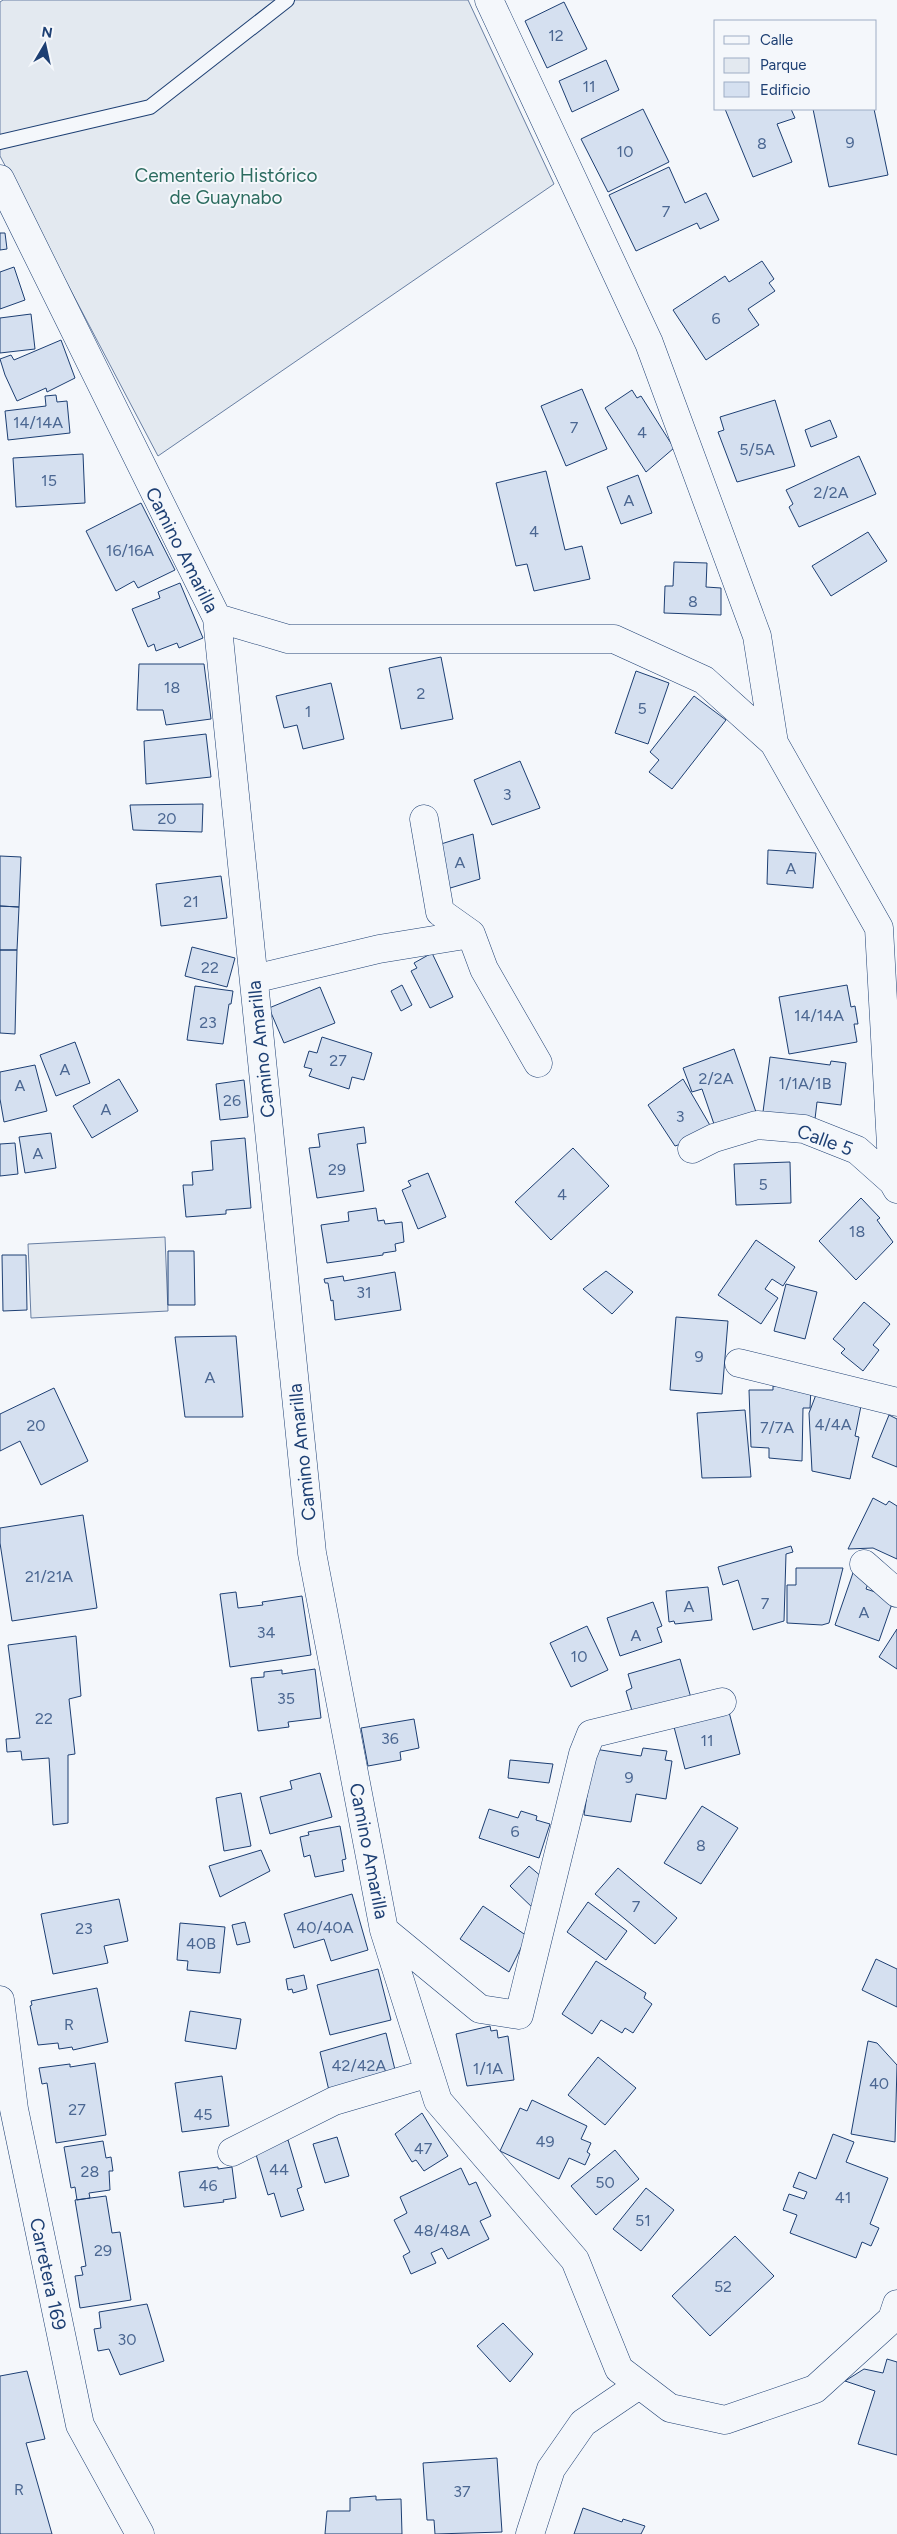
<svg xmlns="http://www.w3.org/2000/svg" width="897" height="2534" font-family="Figtree,sans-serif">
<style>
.green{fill:#e3e9f0;stroke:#687fa3}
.building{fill:#d5e0f0;stroke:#1d3f73}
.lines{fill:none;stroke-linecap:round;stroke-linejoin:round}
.service-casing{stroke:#1d3f73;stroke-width:16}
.minor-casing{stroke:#1d3f73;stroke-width:29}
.tertiary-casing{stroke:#1d3f73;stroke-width:29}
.service{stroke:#f4f7fb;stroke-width:14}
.minor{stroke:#f4f7fb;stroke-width:28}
.tertiary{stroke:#f4f7fb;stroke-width:28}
.labels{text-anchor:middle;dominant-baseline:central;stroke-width:4;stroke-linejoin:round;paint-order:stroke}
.number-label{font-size:16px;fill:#4b6792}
.park-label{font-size:19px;fill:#2c6c60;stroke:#f4f7fb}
.street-label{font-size:19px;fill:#1d3f73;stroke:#f4f7fb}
</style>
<rect width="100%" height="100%" fill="#f4f7fb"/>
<path class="green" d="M3 0H468L554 184 158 456 0 156V2Z
M165 1237 168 1311 31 1318 28 1244Z"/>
<path class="building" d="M564 2 587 49 547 68 525 21Z
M606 60 619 90 572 112 559 81Z
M643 109 669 162 608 192 581 139Z
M725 109H791L795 118 777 124 792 162 753 177Z
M813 109H874L888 175 829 187Z
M669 167 685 203 706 193 719 220 700 229 697 223 636 251 609 195Z
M0 233H5L7 249 0 250Z
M762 261 774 279 769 283 775 291 748 309 759 325 706 360 673 310 725 276 729 282Z
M14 267 25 300 0 309V272Z
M31 314 35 349 0 353V318Z
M61 340 75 378 47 392 46 388 17 401 5 375 0 359 11 355 14 360Z
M582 389 607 449 566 466 541 406Z
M632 390 637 398 641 396 674 448 646 472 605 408Z
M56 395 57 402 67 401 70 433 8 440 5 411 46 406 45 396Z
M775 400 795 466 737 482 718 432 724 430 720 417Z
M830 420 837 437 811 447 805 430Z
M83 454 85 503 16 507 13 458Z
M859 456 876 494 799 527 789 507 793 504 786 490Z
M546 471 565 550 582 546 590 579 534 591 527 564 516 566 496 483Z
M638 475 652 513 621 524 607 487Z
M141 503 175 570 138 588 134 581 116 591 86 531Z
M868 532 887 561 831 596 812 566Z
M674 562 707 563 706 587 721 588V615L664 613 665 586H673Z
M180 583 203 638 179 648 177 643 156 651 154 644 148 647 132 609 160 598 158 592Z
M441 657 453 719 401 729 389 668Z
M139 664H204L211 719 166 725 163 710H137Z
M636 671 669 683 648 744 615 733Z
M331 683 344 739 303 749 297 725 284 728 276 696Z
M694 696 726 720 672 789 649 772 659 760 650 752Z
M206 734 211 777 146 784 144 741Z
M520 761 540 808 492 825 474 780Z
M203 804 202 832 133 830 130 805Z
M473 834 480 879 447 889 441 844Z
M768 850 816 853 813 888 767 884Z
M0 856 21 857 19 907 0 906Z
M221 876 227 918 161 926 156 884Z
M0 906 19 907 17 950H0Z
M192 947 235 958 227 987 185 976Z
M0 950H17L15 1034 0 1033Z
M432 953 453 997 430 1008 411 971 417 968 414 963Z
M402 985 412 1005 401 1011 391 991Z
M847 985 851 1007 855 1006 858 1024H854L857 1042 789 1054 779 997Z
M195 986 233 991 231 1004H229L223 1044 187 1040Z
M320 987 335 1023 284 1043 269 1008Z
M322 1037 372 1053 364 1080 352 1077 349 1089 309 1076 312 1069 304 1067 309 1051 317 1053Z
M75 1042 90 1083 56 1096 40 1055Z
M734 1049 756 1112 715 1127 702 1089 692 1092 683 1068Z
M770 1057 830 1065 831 1061 846 1063 841 1105 817 1102 815 1119 763 1112Z
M35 1065 47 1111 4 1122 0 1099V1072Z
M119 1079 138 1111 92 1138 73 1106Z
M683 1079 711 1127 687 1142 675 1146 648 1105Z
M244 1080 248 1117 220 1120 216 1084Z
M364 1127 366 1143 357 1144 364 1191 317 1198 309 1148 320 1147 318 1134Z
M51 1133 56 1168 25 1173 19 1137Z
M245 1138 251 1208 226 1210V1214L186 1217 183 1185H193L192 1172 213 1170 211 1141Z
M15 1143 18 1174 0 1176V1144Z
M573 1148 609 1186 551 1240 515 1202Z
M790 1162 791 1203 736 1205 734 1164Z
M428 1173 446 1217 418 1229 402 1190 411 1186 408 1181Z
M861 1198 880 1218 877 1220 893 1242 856 1280 819 1241Z
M376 1208 378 1221 384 1220 385 1224 402 1222 404 1242 395 1244 396 1251 383 1253V1255L327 1263 321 1225 349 1221 348 1212Z
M756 1240 795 1267 783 1286 772 1279 765 1289 778 1298 761 1324 718 1295Z
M168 1251H194L195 1305H168Z
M2 1255H26L27 1310 3 1311Z
M606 1271 633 1292 612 1314 583 1289Z
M395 1272 401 1310 335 1320 333 1300 331 1301 328 1283H325L324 1279 343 1276 344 1281Z
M786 1284 817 1292 805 1339 774 1331Z
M864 1302 890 1324 873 1345 879 1350 863 1371 841 1353 845 1349 833 1339Z
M676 1317 728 1321 722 1394 670 1390Z
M236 1336 243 1417H185L175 1337Z
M773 1386 811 1388 810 1408H803L802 1461 769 1458V1448L751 1447 749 1390H773Z
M54 1388 88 1461 41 1485 20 1441 0 1451V1414Z
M817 1392 861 1406 855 1436 859 1437 850 1479 812 1471 809 1413Z
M745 1410 751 1477 702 1478 697 1413Z
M889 1415 897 1419V1467L872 1457Z
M873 1498 886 1505 889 1501 897 1506V1559L873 1548 848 1549Z
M83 1515 97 1608 12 1621 0 1543V1528Z
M791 1546 793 1552 786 1554 784 1621 753 1630 738 1580 723 1585 718 1567Z
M855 1567 872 1573 866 1589 894 1598 879 1641 835 1625Z
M796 1568H843L829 1623 822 1625 787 1623V1585H796Z
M708 1587 712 1620 675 1624 674 1621 669 1622 666 1591Z
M236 1592 238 1608 263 1605 262 1602 302 1596 311 1655 230 1667 220 1594Z
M653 1602 662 1626 657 1628 662 1642 620 1656 607 1618Z
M587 1626 608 1670 571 1687 550 1643Z
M897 1629V1669L879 1657Z
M76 1636 81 1696 69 1699 75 1754 68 1755V1823L53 1825 49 1758 22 1760 21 1751 7 1752 6 1739 20 1738 8 1645Z
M680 1659 691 1698 633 1714 626 1691 632 1688 628 1674Z
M315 1669 321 1718 288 1722 289 1727 258 1731 251 1678 264 1677V1672L282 1670V1674Z
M729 1712 740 1754 685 1769 674 1727Z
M414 1719 419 1748 400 1752 401 1760 368 1766 361 1728Z
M643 1748 667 1751 665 1760 672 1761 666 1799 636 1794 631 1822 584 1815 594 1749 641 1756Z
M510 1760 553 1764 549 1783 508 1778Z
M320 1773 332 1817 270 1834 260 1797 292 1789 290 1781Z
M241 1793 251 1846 224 1851 216 1798Z
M702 1806 738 1828 701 1884 664 1863Z
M489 1809 518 1818 521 1811 537 1816 536 1820 550 1824 539 1858 479 1838Z
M340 1826 346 1859 342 1860 344 1871 315 1877 310 1855 304 1857 300 1837 309 1835 308 1832Z
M261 1850 270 1871 220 1897 209 1866Z
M529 1866 549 1883 535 1910 510 1886Z
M618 1868 677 1918 655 1944 595 1894Z
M352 1894 368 1950 331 1961 324 1939 294 1948 284 1914Z
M119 1899 128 1941 104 1946 108 1963 53 1974 41 1914Z
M588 1902 627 1931 606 1960 567 1932Z
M483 1906 527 1936 509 1972 460 1939Z
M245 1922 250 1942 237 1945 232 1925Z
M180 1923 225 1927 220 1973 187 1970 188 1961 177 1960Z
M876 1959 897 1969V2007L862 1990Z
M596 1961 646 1993 644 1998 652 2004 633 2033 625 2028 622 2033 601 2020 592 2034 562 2014Z
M378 1969 391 2020 330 2035 317 1985Z
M304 1975 307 1989 293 1993 292 1989 288 1990 286 1979Z
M97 1988 108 2042 73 2050 72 2047 59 2049 58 2043 38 2045 30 2006 32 2005 31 2001Z
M190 2011 241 2019 236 2049 185 2041Z
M490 2026 491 2031 497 2030 498 2038 508 2036 514 2080 467 2086 456 2034Z
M386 2033 397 2078 330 2095 320 2052Z
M868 2041 877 2043 897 2065 895 2142 851 2134Z
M598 2057 636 2088 605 2125 568 2095Z
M95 2063 106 2135 56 2143 47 2083 42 2084 39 2068 70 2064V2067Z
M222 2076 229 2126 182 2132 175 2083Z
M532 2100 587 2126 581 2139 591 2143 587 2152 590 2154 585 2165 569 2158 559 2179 500 2151 520 2108 527 2111Z
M422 2113 448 2156 424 2171 416 2160 412 2162 395 2134Z
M833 2134 854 2142 846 2162 888 2178 870 2224 879 2228 871 2246 862 2242 856 2258 790 2233 797 2215 783 2210 789 2194 804 2199 807 2192 793 2187 799 2172 816 2179Z
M337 2137 349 2176 325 2183 313 2144Z
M288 2140 302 2187 297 2189 304 2210 281 2217 274 2193 268 2195 255 2151Z
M103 2141 106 2158 111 2157 113 2171H109L110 2190 89 2193 90 2198 77 2200 75 2187 71 2188 64 2147Z
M615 2150 639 2179 596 2215 571 2186Z
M218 2167V2169L232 2167 236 2198 223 2200 224 2202 184 2207 179 2172Z
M461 2168 469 2185 476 2182 491 2216 480 2221 489 2239 448 2259 442 2248 431 2253 436 2263 411 2274 403 2256 410 2252 394 2220 407 2213 400 2197Z
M646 2188 674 2210 641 2251 613 2229Z
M106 2196 112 2233 120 2232 131 2300 80 2308 75 2276 83 2275 81 2267 86 2266 75 2200Z
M735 2236 774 2276 710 2336 672 2296Z
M147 2304 164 2361 120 2375 109 2349 98 2351 94 2329 101 2328 99 2312Z
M503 2323 533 2354 510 2382 477 2346Z
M887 2359 897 2362V2455L858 2444 875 2391 845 2381 864 2369 883 2373Z
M27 2371 45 2439 26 2443 52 2534H0V2376Z
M497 2458 502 2532 435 2534 434 2520H427L423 2463Z
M376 2496V2500L401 2499 402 2534H325L327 2511H350V2498Z
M583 2508 622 2522 623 2519 645 2526 641 2534H574Z"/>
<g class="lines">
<g class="service-casing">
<path id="service" d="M0 142 150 107 287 0"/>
</g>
<g class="minor-casing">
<path id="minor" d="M489 0 649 343 757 636 774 743 879 928 893 1182 897 1189
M0 179 217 618 312 1553 384 1930 438 2101 575 2260 619 2369 670 2408 725 2420 815 2389 892 2319 897 2304
M217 618 288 639H614L704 680 774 743
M424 819 440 912 471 934 484 969 538 1063
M254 979 379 949 471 934
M692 1149 714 1138 757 1125 804 1129 857 1150 893 1182
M739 1363 897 1402
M864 1564 897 1593
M384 1930 480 2009 519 2015 583 1754 591 1734 722 1702
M232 2152 334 2101 429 2073
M530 2534 551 2469 583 2423 639 2385"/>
</g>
<g class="tertiary-casing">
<path id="tertiary" d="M0 2000 14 2109 80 2425 140 2534"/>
</g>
<use href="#service" class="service"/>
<use href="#minor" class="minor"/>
<use href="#tertiary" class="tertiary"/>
</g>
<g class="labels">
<g class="number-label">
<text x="556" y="35">12</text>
<text x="589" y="86">11</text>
<text x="850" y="142">9</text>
<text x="762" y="143">8</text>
<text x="625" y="151">10</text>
<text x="666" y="211">7</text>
<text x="716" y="318">6</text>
<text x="38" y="422">14/14A</text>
<text x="574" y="427">7</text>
<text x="642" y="432">4</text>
<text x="757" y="449">5/5A</text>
<text x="49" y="480">15</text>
<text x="831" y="492">2/2A</text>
<text x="629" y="500">A</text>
<text x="534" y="531">4</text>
<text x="130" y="550">16/16A</text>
<text x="693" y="601">8</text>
<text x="172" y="687">18</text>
<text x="421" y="693">2</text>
<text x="642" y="708">5</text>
<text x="308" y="711">1</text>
<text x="507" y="794">3</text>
<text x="167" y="818">20</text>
<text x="460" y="862">A</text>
<text x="791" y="868">A</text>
<text x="191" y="901">21</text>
<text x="210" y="967">22</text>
<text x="819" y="1015">14/14A</text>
<text x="208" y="1022">23</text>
<text x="338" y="1060">27</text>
<text x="65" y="1069">A</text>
<text x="716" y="1078">2/2A</text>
<text x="805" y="1083">1/1A/1B</text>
<text x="20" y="1085">A</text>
<text x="232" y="1100">26</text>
<text x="106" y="1109">A</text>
<text x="680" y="1116">3</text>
<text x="38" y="1153">A</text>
<text x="337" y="1169">29</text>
<text x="763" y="1184">5</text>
<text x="562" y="1194">4</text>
<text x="857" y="1231">18</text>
<text x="364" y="1292">31</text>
<text x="699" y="1356">9</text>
<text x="210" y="1377">A</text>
<text x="833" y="1424">4/4A</text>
<text x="36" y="1425">20</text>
<text x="777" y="1427">7/7A</text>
<text x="49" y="1576">21/21A</text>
<text x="765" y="1603">7</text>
<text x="689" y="1606">A</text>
<text x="864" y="1612">A</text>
<text x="266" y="1632">34</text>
<text x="636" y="1635">A</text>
<text x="579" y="1656">10</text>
<text x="286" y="1698">35</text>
<text x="44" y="1718">22</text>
<text x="390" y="1738">36</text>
<text x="707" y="1740">11</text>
<text x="629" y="1777">9</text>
<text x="515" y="1831">6</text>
<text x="701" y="1845">8</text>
<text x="636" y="1906">7</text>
<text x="325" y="1927">40/40A</text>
<text x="84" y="1928">23</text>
<text x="201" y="1943">40B</text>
<text x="69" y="2024">R</text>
<text x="359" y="2065">42/42A</text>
<text x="488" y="2068">1/1A</text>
<text x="879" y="2083">40</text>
<text x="77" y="2109">27</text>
<text x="203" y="2114">45</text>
<text x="545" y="2141">49</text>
<text x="423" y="2148">47</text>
<text x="279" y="2169">44</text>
<text x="90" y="2171">28</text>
<text x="605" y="2182">50</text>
<text x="208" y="2185">46</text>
<text x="843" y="2197">41</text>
<text x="643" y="2220">51</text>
<text x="442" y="2230">48/48A</text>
<text x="103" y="2250">29</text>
<text x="723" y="2286">52</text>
<text x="127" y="2339">30</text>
<text x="19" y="2489">R</text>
<text x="462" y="2491">37</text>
</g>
<g class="park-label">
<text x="226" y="175">Cementerio Histórico<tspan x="226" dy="22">de Guaynabo</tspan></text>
</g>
<g class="street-label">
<text transform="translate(182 550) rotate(63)">Camino Amarilla</text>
<text transform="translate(261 1049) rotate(-96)">Camino Amarilla</text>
<text transform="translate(825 1140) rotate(20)">Calle 5</text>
<text transform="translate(302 1452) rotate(-96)">Camino Amarilla</text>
<text transform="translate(369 1851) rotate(79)">Camino Amarilla</text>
<text transform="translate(48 2274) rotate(78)">Carretera 169</text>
</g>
</g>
<rect x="714" y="20" width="162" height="90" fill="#f4f7fb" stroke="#9eadc5"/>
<rect x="724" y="36" width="25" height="8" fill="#f4f7fb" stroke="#9eadc5"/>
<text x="760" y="45" font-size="15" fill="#1d3f73">Calle</text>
<rect x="724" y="58" width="25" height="15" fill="#e3e9f0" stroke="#9eadc5"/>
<text x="760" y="70" font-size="15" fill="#1d3f73">Parque</text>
<rect x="724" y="82" width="25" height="15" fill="#d5e0f0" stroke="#9eadc5"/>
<text x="760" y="95" font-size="15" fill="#1d3f73">Edificio</text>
<g transform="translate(45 45) rotate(9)" stroke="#f4f7fb" stroke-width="4" paint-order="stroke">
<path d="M0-4L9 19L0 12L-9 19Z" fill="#1d3f73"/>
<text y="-8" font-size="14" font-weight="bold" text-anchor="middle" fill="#1d3f73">N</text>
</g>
</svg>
